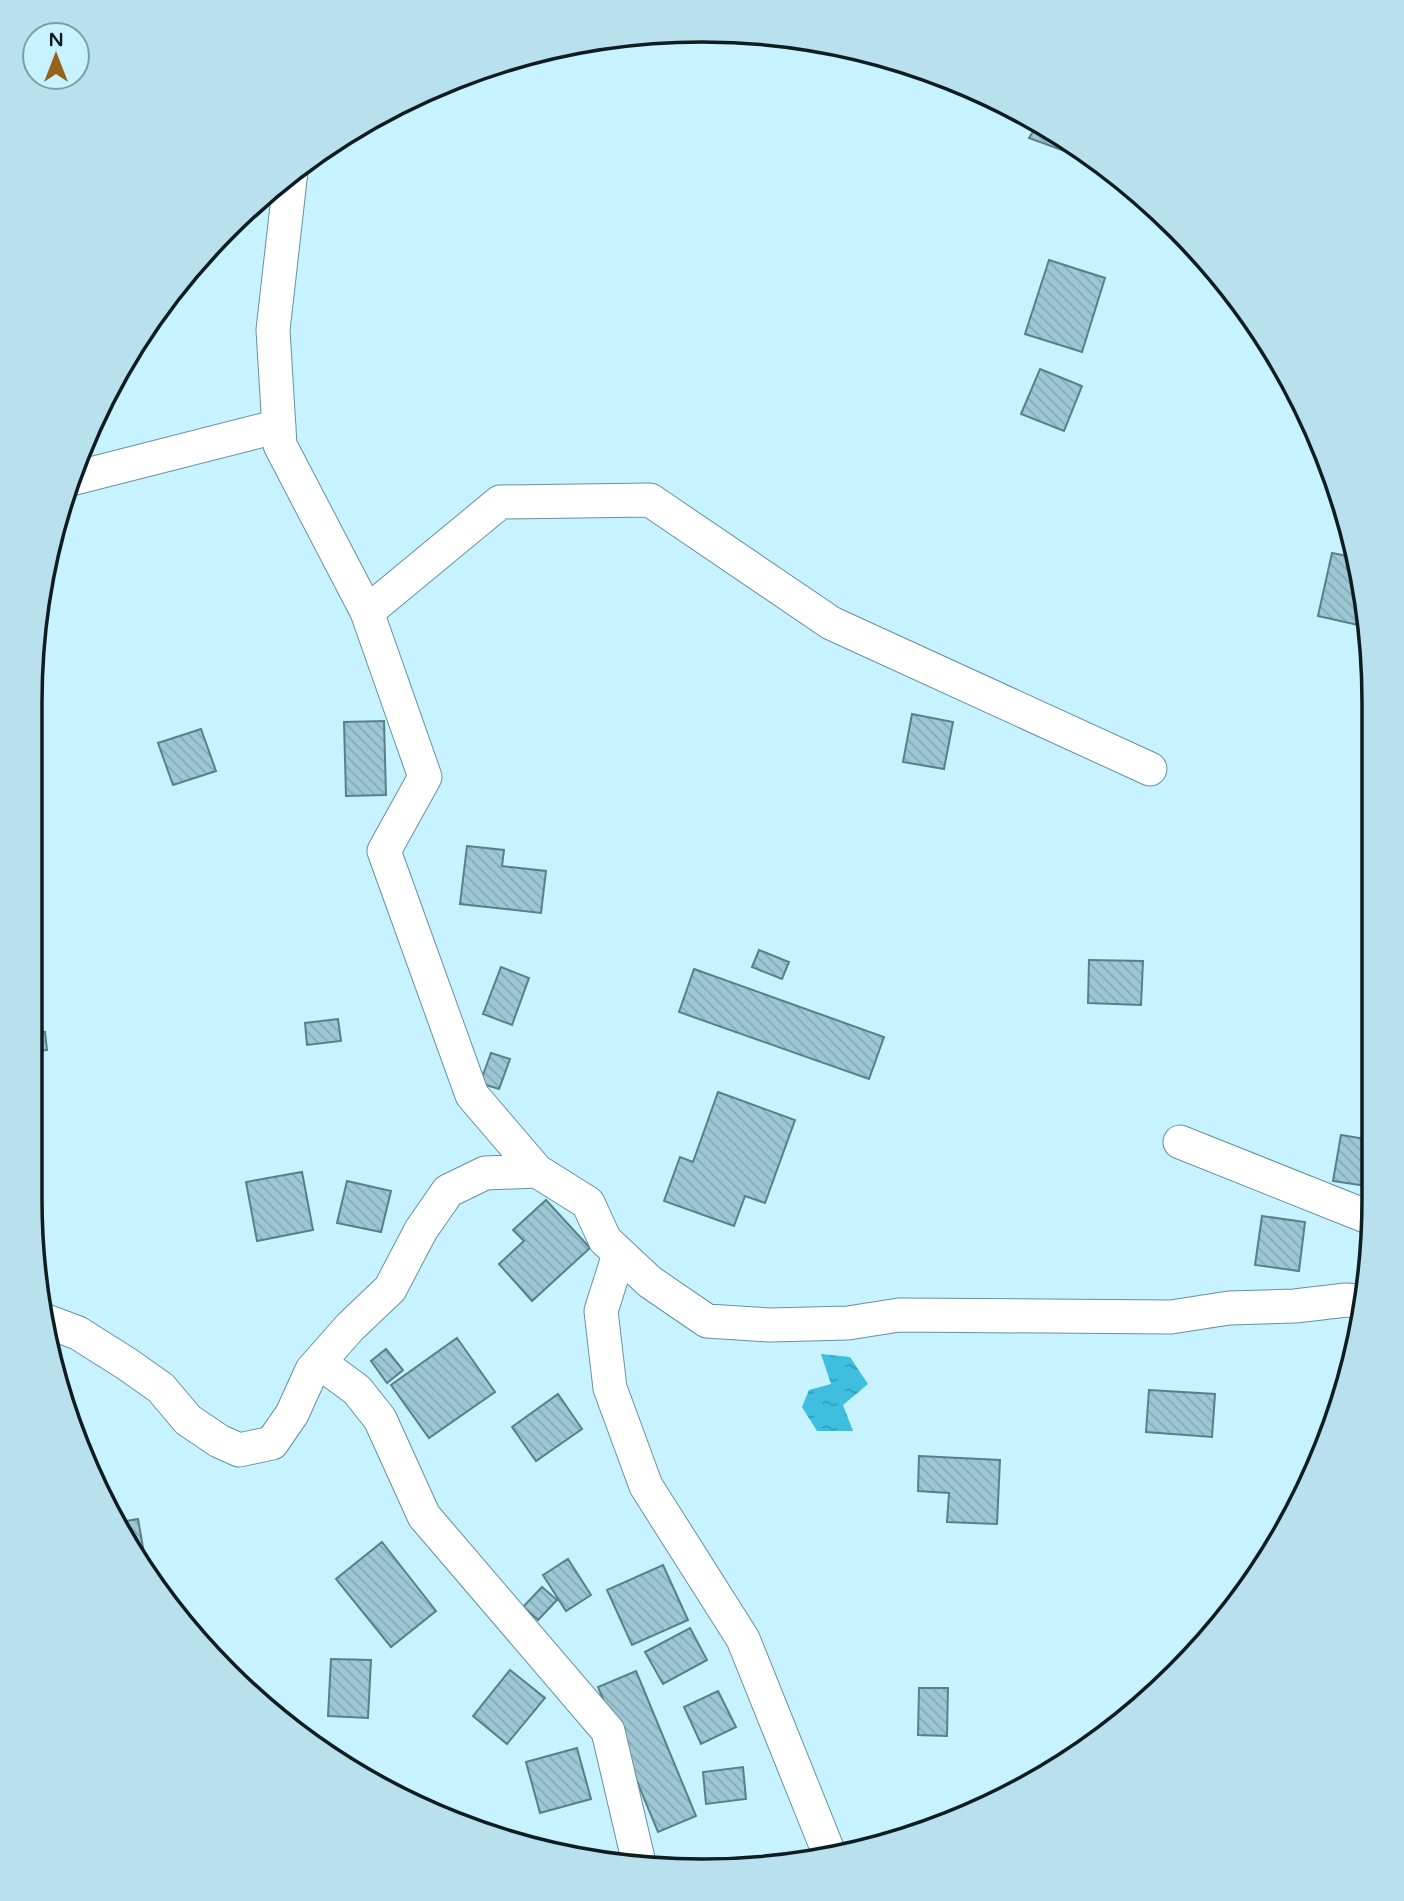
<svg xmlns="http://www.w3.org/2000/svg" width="1404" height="1901" font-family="'Varela Round',sans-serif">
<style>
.water{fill:url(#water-ripples)}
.building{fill:url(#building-back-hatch);stroke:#58808b;stroke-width:2}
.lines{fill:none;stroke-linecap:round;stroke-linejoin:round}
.street-casing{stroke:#68919d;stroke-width:35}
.street{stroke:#fff;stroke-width:33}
.rim{fill:none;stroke:#0d1d22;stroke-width:3.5}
</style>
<defs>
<pattern id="water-ripples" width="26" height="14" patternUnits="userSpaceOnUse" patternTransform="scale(1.75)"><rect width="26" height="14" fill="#3ebfe0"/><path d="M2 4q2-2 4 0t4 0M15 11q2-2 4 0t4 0" fill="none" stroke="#329bb5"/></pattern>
<pattern id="building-back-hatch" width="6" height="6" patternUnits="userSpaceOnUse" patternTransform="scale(1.75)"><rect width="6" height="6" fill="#9dc7d3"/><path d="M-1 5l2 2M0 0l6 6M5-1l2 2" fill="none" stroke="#86aab5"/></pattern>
</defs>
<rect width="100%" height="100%" fill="#c7f2ff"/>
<path class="water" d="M821 1354 850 1357 868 1384 843 1405 853 1431H817L802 1407 809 1390 831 1384Z"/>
<path class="building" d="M1040 121 1096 161 1095 162 1029 138Z
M1049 260 1105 278 1082 352 1025 334Z
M1040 369 1082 386 1064 431 1021 414Z
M1332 553 1353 557 1368 614 1367 627 1318 616Z
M912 714 953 722 944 769 903 762Z
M384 721 386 795 346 796 344 722Z
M201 729 216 771 173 785 158 743Z
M467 846 504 850 502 866 546 871 541 913 460 904Z
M759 950 789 962 782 979 752 967Z
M1089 960 1143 961 1141 1005 1088 1003Z
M501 967 529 978 512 1025 483 1014Z
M694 969 884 1037 869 1079 679 1012Z
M338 1019 341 1041 307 1045 305 1023Z
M45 1032 47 1050 30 1053V1034Z
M491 1053 510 1059 499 1089 480 1083Z
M718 1092 795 1120 765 1203 745 1196 734 1226 664 1201 680 1157 693 1162Z
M1341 1135 1372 1140 1367 1186 1333 1181Z
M302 1172 313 1230 257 1241 246 1182Z
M347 1181 391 1191 381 1232 337 1223Z
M546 1200 590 1248 532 1301 499 1264 524 1241 513 1230Z
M1262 1216 1305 1222 1299 1271 1255 1265Z
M457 1338 495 1392 429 1438 391 1385Z
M386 1349 403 1370 387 1383 371 1361Z
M1149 1390 1215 1394 1212 1437 1146 1432Z
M558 1394 582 1429 536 1461 512 1427Z
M919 1456 1000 1460 997 1524 947 1522 949 1493 918 1491Z
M138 1519 144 1553 136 1555 120 1535 115 1523Z
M382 1542 436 1611 391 1647 336 1579Z
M568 1559 591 1595 566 1611 543 1575Z
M663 1565 688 1620 632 1645 607 1590Z
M542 1587 557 1600 538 1620 523 1607Z
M690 1628 707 1660 663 1684 645 1652Z
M331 1659 371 1660 368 1718 328 1716Z
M510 1670 545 1698 507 1744 473 1716Z
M636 1671 696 1816 658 1832 598 1687Z
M919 1688H948L947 1736 918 1735Z
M718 1691 736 1727 701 1744 684 1707Z
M577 1748 591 1799 540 1813 526 1762Z
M743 1767 746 1799 706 1804 703 1772Z"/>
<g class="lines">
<g class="street-casing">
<path id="street" d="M291 171 273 330 280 445 367 612 425 777 384 851 472 1095 537 1171
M75 478 279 426
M367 612 500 502 650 500 831 623 1150 769
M1180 1142 1373 1219
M619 1254 601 1311 610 1388 646 1486 743 1639 829 1853
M46 1321 78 1333 127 1364 161 1388 188 1420 219 1441 239 1450 272 1443 292 1414 312 1370 350 1327 390 1289 421 1230 448 1191 485 1173 537 1171 588 1203 605 1240 650 1282 707 1321 770 1325 848 1323 899 1315 1171 1317 1229 1308 1295 1306 1346 1300 1361 1301
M319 1362 357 1390 380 1419 424 1516 608 1731 639 1863"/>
</g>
<use href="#street" class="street"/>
</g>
<path d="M0 0H1404V1901H0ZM702 42H702A660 660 0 0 1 1362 702V1199A660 660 0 0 1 702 1859H702A660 660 0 0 1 42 1199V702A660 660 0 0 1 702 42Z" fill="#b8e1ed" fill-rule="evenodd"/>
<path class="rim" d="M702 42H702A660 660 0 0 1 1362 702V1199A660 660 0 0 1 702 1859H702A660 660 0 0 1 42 1199V702A660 660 0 0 1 702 42Z"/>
<g transform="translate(56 56)"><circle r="33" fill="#c7f2ff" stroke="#7d9da7" stroke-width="2"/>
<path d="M0-5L12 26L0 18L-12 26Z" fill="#976119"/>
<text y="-10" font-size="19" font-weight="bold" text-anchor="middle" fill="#0d1d22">N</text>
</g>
</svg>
